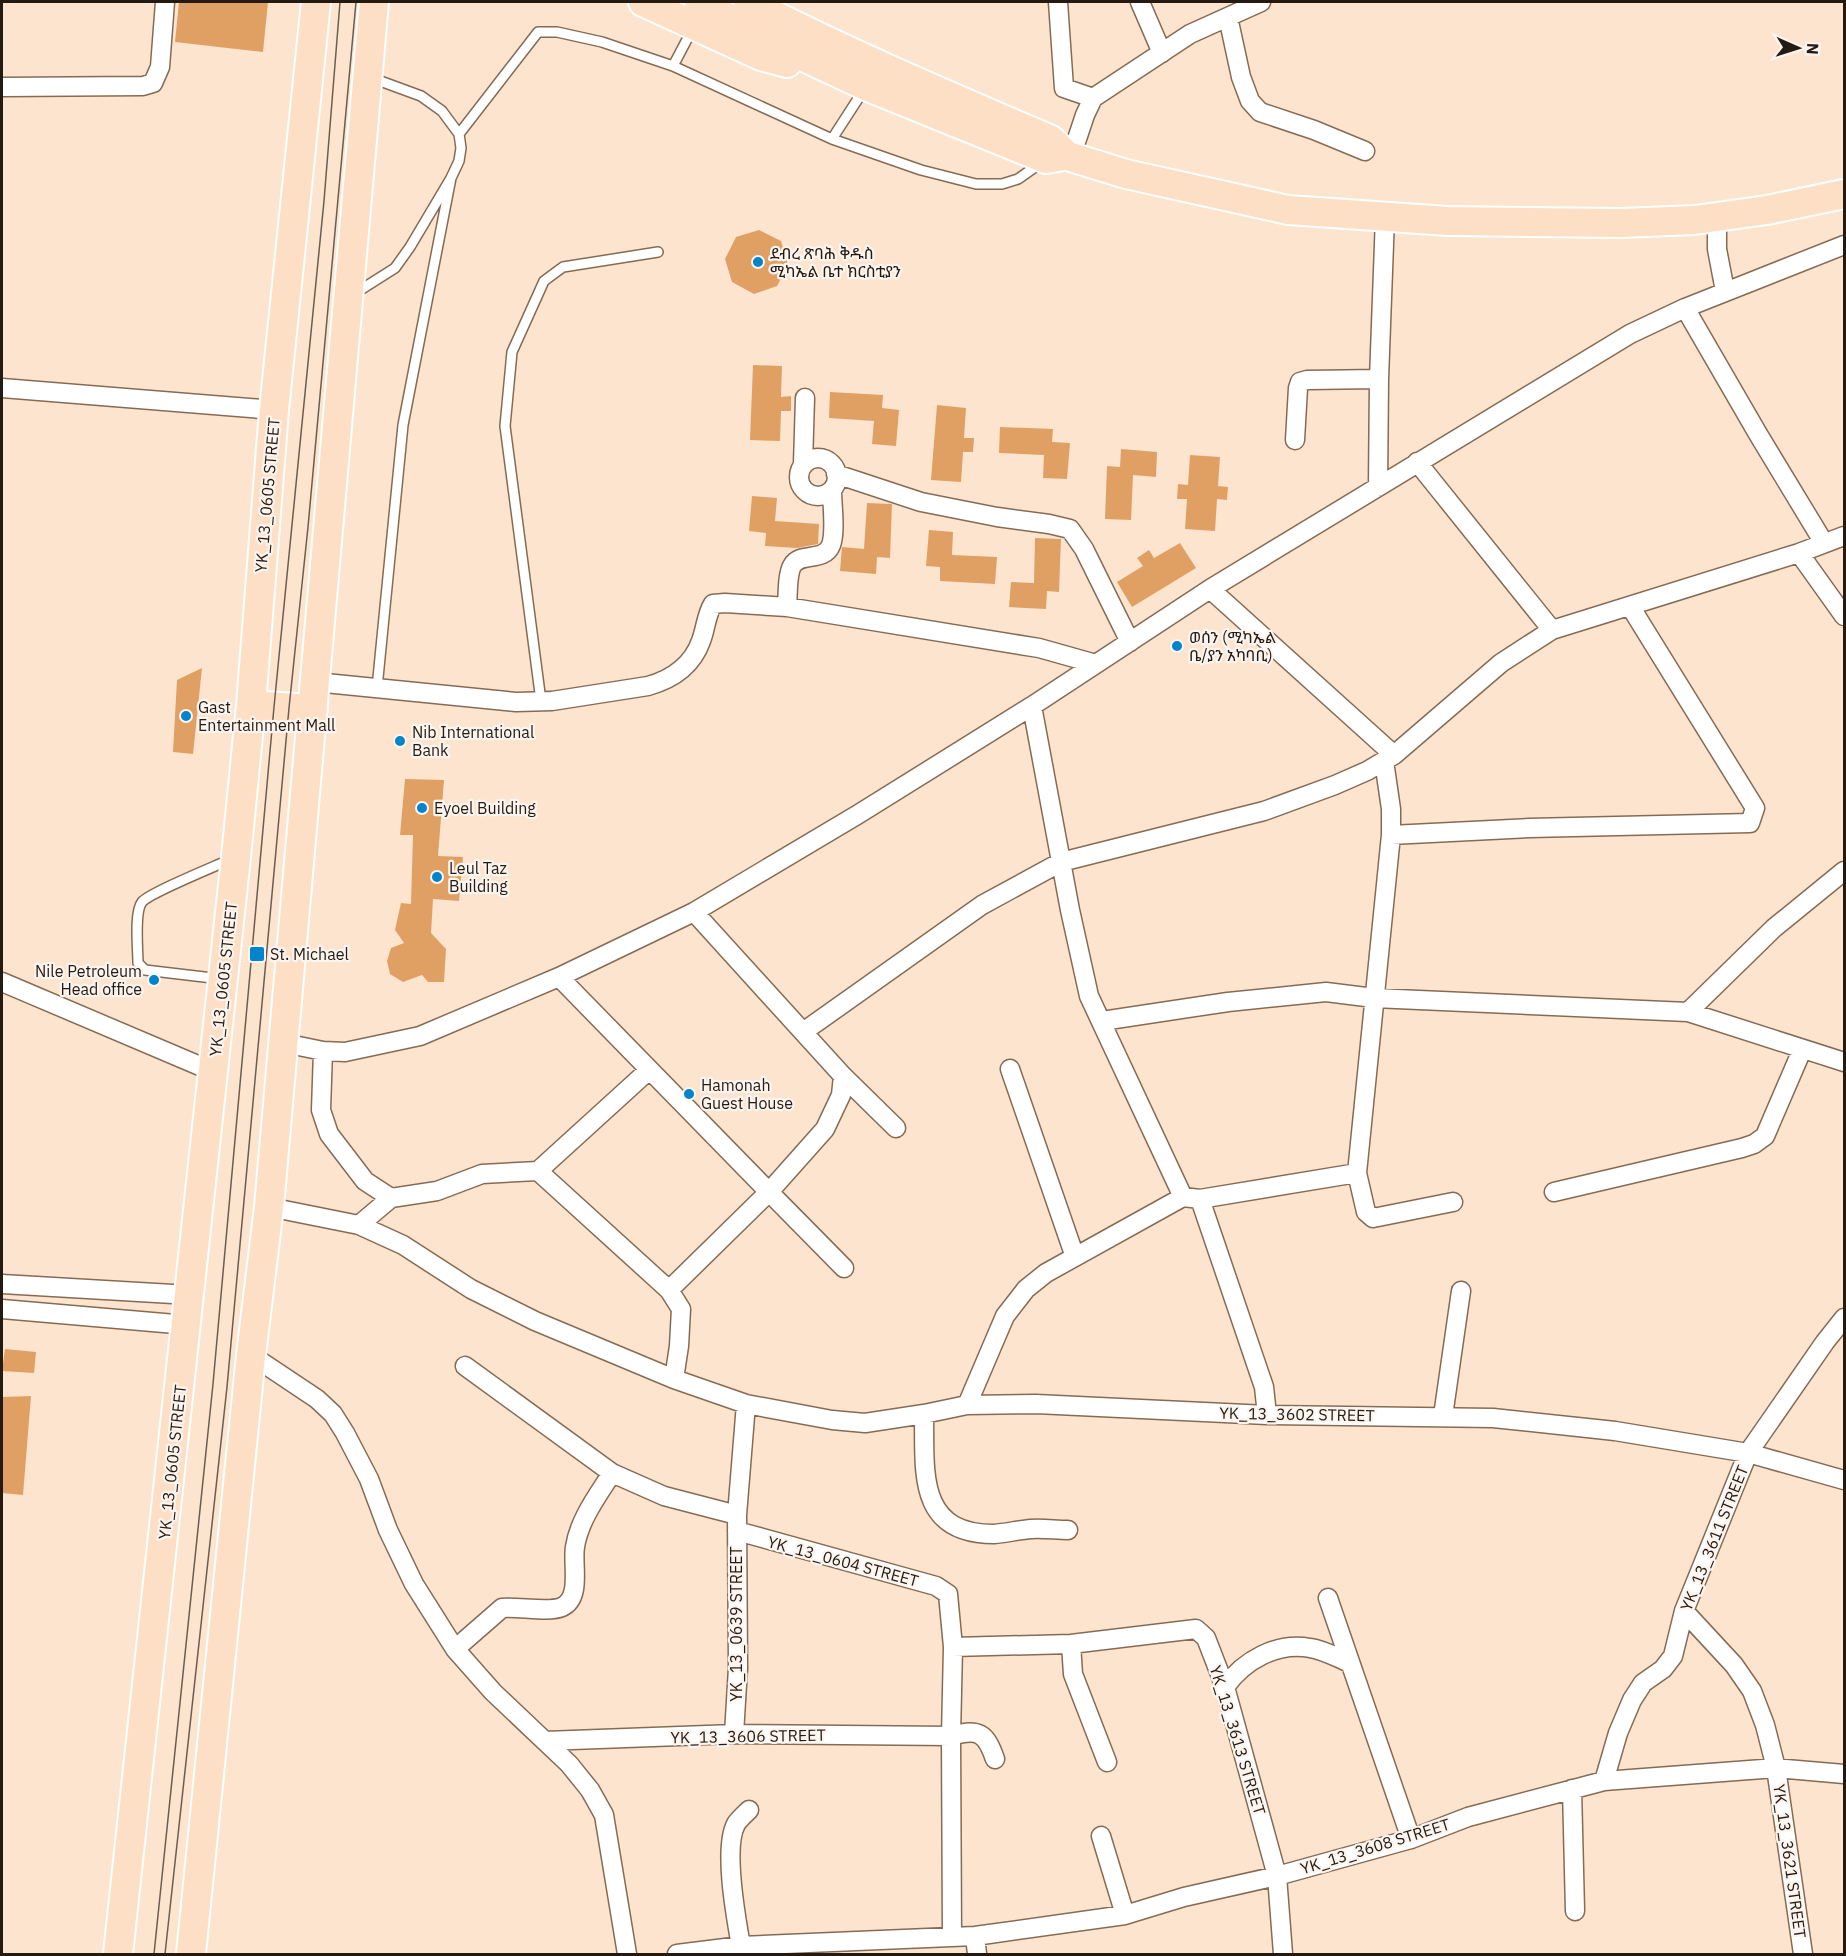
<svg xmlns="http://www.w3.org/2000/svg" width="1846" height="1956" font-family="'IBM Plex Sans','Noto Sans Ethiopic',sans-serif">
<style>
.building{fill:#e1a063}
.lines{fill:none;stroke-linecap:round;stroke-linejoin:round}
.lane-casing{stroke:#866b54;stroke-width:12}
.street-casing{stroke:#866b54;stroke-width:21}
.primary-casing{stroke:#fff;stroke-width:32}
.lane{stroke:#fff;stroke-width:9}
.street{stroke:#fff;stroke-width:18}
.primary{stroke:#fddfc5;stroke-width:28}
.tram{stroke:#6c5d50;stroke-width:1.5}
.poi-dot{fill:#0084cb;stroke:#fbf4ef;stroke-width:2}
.labels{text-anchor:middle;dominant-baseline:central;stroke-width:4.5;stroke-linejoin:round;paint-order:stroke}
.poi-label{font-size:16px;fill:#251a11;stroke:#fbf4ef;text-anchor:start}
.street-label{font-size:16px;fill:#251a11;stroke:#fbf4ef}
</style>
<rect width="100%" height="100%" fill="#fce4ce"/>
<path class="building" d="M179 2H268L263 52 175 42Z
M759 230 781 241 788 265 777 286 754 294 732 282 725 259 736 237Z
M753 365 782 366 781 397 791 396V411H781L780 441 750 440Z
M830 392 883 395 882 408 899 410 896 446 872 444 874 421 829 418Z
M937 405 966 408 964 438H974L973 452H963L961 482 931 480Z
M1000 427 1053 429 1052 442 1070 443 1067 479 1043 478 1044 455 999 453Z
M1121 449 1157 452 1156 477 1133 475 1131 520 1105 519 1107 466 1120 467Z
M1190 455 1220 457 1218 486 1228 487 1227 500 1217 499 1215 531 1185 529 1187 499H1177L1178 484 1188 485Z
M752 496 777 498 775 521 819 524 818 544 797 548 765 546 766 533 749 531Z
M867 503 892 504 890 558 877 557 876 574 840 571 842 547 864 549Z
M929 530 953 532 952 555 997 557 995 584 940 581V567L926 566Z
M1035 538 1061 539 1059 592 1047 591 1046 609 1009 607 1011 582 1034 583Z
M1180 543 1196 568 1132 607 1117 582 1143 566 1137 558 1149 550 1154 558Z
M202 668 193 754 173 752 177 680Z
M405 779 444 780 438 856 463 857 459 901 433 899 431 933 446 949 444 982H428L422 975 403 982 390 974 387 961 391 948 404 943 395 930 401 903 411 904 413 835H400Z
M5 1349 36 1352 34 1373 2 1371Z
M31 1396 23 1495 2 1493 3 1446H2V1397Z"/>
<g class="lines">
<g class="lane-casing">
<path id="lane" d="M673 66 693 28
M459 134 538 32H557L602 42 673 66 832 139 921 170 976 184H1002L1018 179 1042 162
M832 139 865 88
M354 294 395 268 410 247 451 178 459 161 461 148 459 134 442 111 421 96 372 78
M377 688 403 425 451 178
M541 701 505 426 512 352 544 281 563 267 658 252
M221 979 145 970 138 963C138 950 134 912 142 902 149 893 216 866 231 859"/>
</g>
<g class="street-casing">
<path id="street" d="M1058 2 1064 88 1093 98 1085 115 1071 157
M1140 2 1162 53
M1228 17 1241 77 1250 101 1260 112 1314 130 1365 151
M2 87 143 86 153 83 160 67 165 2
M1093 98 1190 34 1261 2
M1717 217V249L1725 291
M1685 308 1758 434 1824 543
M2 388 274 410
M1295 440 1298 388 1300 382 1307 380 1379 379
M799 477a19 19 0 1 1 38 0a19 19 0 1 1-38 0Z
M1417 462 1552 630
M803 464 805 398
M836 474 921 502 997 517 1049 524 1070 529 1084 549 1130 642
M1378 487 1379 379 1385 217
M1799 553 1844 616
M1210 589 1394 755
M787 607C788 596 787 575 792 566 800 551 824 563 831 545 836 532 832 505 832 490
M315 682 516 702 552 701 648 686C673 679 692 666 701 641 706 628 706 615 713 604L725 603 787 607 1039 648 1096 664
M1384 761 1391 809V835L1357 1173 1366 1212 1373 1218 1453 1202
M1391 835 1529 828 1750 823 1755 808 1630 606
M694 912 803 1032 982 905 1061 862 1264 811 1335 785 1367 771 1394 755 1501 663 1552 630 1799 553 1844 536
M559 977 769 1192 669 1290 681 1309 679 1346 674 1379
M2 982 214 1072
M1688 1012 1844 1062
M1102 1021 1228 1002 1326 992 1374 998 1688 1012 1774 928 1844 871
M803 1032 843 1076 841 1095 825 1129 769 1192 844 1268
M284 1043 323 1051 345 1052 420 1036 559 977 694 912 857 815 1032 706 1210 589 1630 334 1685 308 1844 245
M323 1051 321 1110 329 1134 365 1181 391 1198
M1010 1069 1075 1257
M843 1076 896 1128
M538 1171 649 1070
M1554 1192 1742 1148 1754 1144 1765 1136 1802 1050
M1183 1197 1200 1199 1264 1387 1267 1415
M1200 1199 1357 1173
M269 1207 359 1225 403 1245 471 1289 535 1321 674 1379 746 1404 832 1420 865 1423 924 1414 967 1405 1036 1404 1267 1415 1493 1418 1615 1431 1748 1453 1844 1480
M359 1225 391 1198 437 1191 482 1174 538 1171 669 1290
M2 1284 190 1295
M2 1309 187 1325
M251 1355 317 1399 333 1414 345 1433 369 1479 388 1530 414 1584 455 1649 493 1692 569 1764 590 1790 604 1815 627 1954
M465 1366 612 1473 664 1496 737 1515
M967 1405 1005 1316 1026 1289 1046 1273 1183 1197 1089 996 1070 910 1032 706
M924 1414C925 1471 916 1534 994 1534 1006 1533 1019 1530 1031 1529 1043 1528 1056 1530 1068 1530
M1443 1416 1461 1291
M737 1531 936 1586 948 1594 953 1647 951 1736 952 1936
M1328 1598 1411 1839
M1684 1611 1734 1665 1752 1691 1765 1725 1776 1768 1803 1954
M1071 1644 1073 1674 1107 1762
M953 1647 1071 1644 1196 1629 1206 1638 1225 1687 1277 1876 1283 1954
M455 1649 502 1608C518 1606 548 1613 562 1607 582 1598 572 1564 575 1547 579 1520 598 1495 612 1473
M1225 1687C1244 1660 1277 1642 1310 1648 1324 1650 1338 1658 1350 1663
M734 1734 738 1668 737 1515 746 1404
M545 1741 734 1734 951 1736C979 1728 986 1733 995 1759
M1604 1781 1618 1733 1632 1700 1643 1683 1663 1669 1673 1656 1684 1611 1748 1453 1825 1342 1844 1318
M1572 1789 1575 1911
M1101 1836 1125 1915
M975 1936 977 1954
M741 1946C736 1918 723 1848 736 1824 739 1819 745 1814 749 1810
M677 1954 741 1946 975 1936 1125 1915 1184 1897 1277 1876 1411 1839 1468 1817 1604 1781 1776 1768 1844 1774"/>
</g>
<g class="primary-casing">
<path id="primary" d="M643 2 761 56 787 63
M699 2 787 49 866 86 1046 159 1064 156
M748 2C847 53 949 96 1051 140L1066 155 1071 157 1126 174 1288 210 1448 221 1621 223 1695 220 1767 210 1844 194
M251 705 313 709
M118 1954 236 857 251 705 274 410 316 2
M191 1954 251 1355 269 1207 374 2"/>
</g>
<use href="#lane" class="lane"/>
<use href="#street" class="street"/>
<use href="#primary" class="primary"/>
<path class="tram" d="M154 1954 213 1384 274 707 324 201 340 2
M165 1954 227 1387 289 708 308 527 356 2"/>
</g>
<g class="poi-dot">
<circle cx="758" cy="262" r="6"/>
<circle cx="1177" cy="646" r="6"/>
<circle cx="186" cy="716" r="6"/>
<circle cx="400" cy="741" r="6"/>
<circle cx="422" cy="808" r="6"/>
<circle cx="437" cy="877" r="6"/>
<rect x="249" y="946" width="16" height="16" rx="3"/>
<circle cx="154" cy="980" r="6"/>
<circle cx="689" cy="1094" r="6"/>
</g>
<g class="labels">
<g class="poi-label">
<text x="770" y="253">ደብረ ጽባሕ ቅዱስ<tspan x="770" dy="18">ሚካኤል ቤተ ክርስቲያን</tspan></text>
<text x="1189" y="637">ወሰን (ሚካኤል<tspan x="1189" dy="18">ቤ/ያን አካባቢ)</tspan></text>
<text x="198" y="707">Gast<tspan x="198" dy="18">Entertainment Mall</tspan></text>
<text x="412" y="732">Nib International<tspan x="412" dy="18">Bank</tspan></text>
<text x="434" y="808">Eyoel Building</text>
<text x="449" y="868">Leul Taz<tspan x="449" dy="18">Building</tspan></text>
<text x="270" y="954">St. Michael</text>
<text x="142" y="971" text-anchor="end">Nile Petroleum<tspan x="142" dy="18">Head office</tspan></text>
<text x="701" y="1085">Hamonah<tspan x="701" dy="18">Guest House</tspan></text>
</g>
<g class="street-label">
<text transform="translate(267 495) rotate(-85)">YK_13_0605 STREET</text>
<text transform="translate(223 979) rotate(-84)">YK_13_0605 STREET</text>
<text transform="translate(1297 1414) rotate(1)">YK_13_3602 STREET</text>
<text transform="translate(172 1462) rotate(-84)">YK_13_0605 STREET</text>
<text transform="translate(1714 1538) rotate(-68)">YK_13_3611 STREET</text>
<text transform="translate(843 1561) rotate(15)">YK_13_0604 STREET</text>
<text transform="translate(736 1624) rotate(-90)">YK_13_0639 STREET</text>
<text transform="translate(748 1736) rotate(-1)">YK_13_3606 STREET</text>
<text transform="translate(1238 1740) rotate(73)">YK_13_3613 STREET</text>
<text transform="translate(1375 1846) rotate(-17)">YK_13_3608 STREET</text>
<text transform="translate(1790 1861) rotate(82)">YK_13_3621 STREET</text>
</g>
</g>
<rect width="1846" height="1956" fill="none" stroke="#251a11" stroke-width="6"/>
<g transform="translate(1798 48) rotate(93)" stroke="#fbf4ef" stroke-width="4.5" paint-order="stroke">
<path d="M0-4.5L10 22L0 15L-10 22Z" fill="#251a11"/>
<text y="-9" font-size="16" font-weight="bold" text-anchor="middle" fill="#251a11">N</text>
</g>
</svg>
